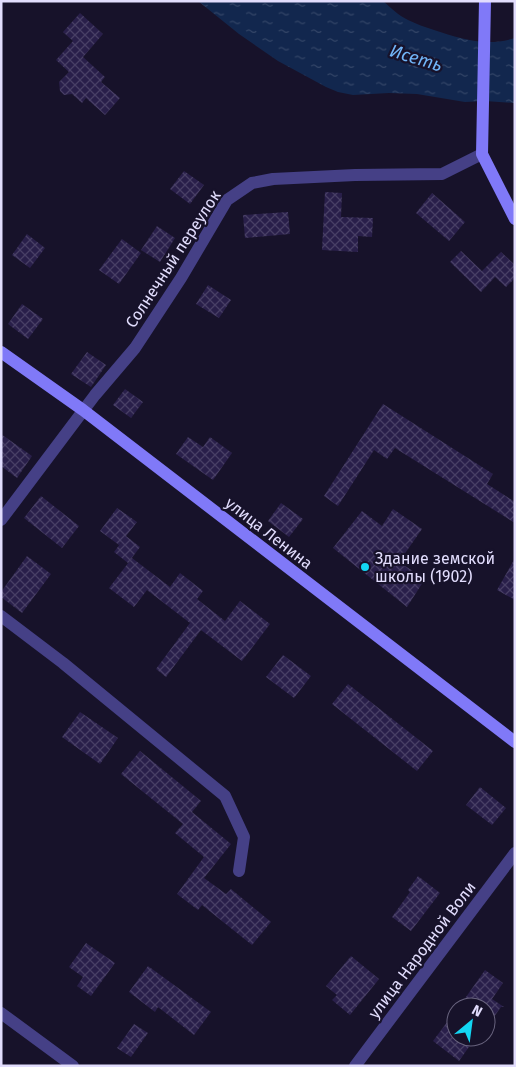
<svg xmlns="http://www.w3.org/2000/svg" width="516" height="1067" font-family="'Fira Sans',sans-serif">
<style>
.water{fill:url(#water-ripples)}
.building{fill:url(#building-cross-hatch)}
.lines{fill:none;stroke-linecap:round;stroke-linejoin:round}
.street{stroke:#454086;stroke-width:12}
.secondary{stroke:#8079f8;stroke-width:12}
.poi-dot{fill:#13d6f3;stroke:#17122a;stroke-width:2}
.labels{text-anchor:middle;dominant-baseline:central;stroke-width:4.5;stroke-linejoin:round;paint-order:stroke}
.street-label{font-size:16px;fill:#e2ddfd;stroke:#17122a}
.poi-label{font-size:16px;fill:#e2ddfd;stroke:#17122a;text-anchor:start}
.water-label{font-size:18px;font-style:italic;fill:#71b5f8;stroke:#17122a}
</style>
<defs>
<pattern id="water-ripples" width="26" height="14" patternUnits="userSpaceOnUse" patternTransform="scale(1.25)"><rect width="26" height="14" fill="#12274e"/><path d="M2 4q2-2 4 0t4 0M15 11q2-2 4 0t4 0" fill="none" stroke="#344668"/></pattern>
<pattern id="building-cross-hatch" width="8" height="8" patternUnits="userSpaceOnUse" patternTransform="scale(1.25)"><rect width="8" height="8" fill="#291f4a"/><path d="M0 0l8 8M0 8l8-8" fill="none" stroke="#483f65"/></pattern>
</defs>
<rect width="100%" height="100%" fill="#17122a"/>
<path class="water" d="M198 1H383C391 8 398 15 408 20 416 24 425 27 434 30 461 39 486 47 515 38V103L485 101 465 102 417 94 389 93 353 95 338 92 326 87 278 61 239 34Z"/>
<path class="building" d="M80 13 103 34 83 57 105 77 101 82 120 98 105 115 86 98 82 103 72 94 64 95 60 91 59 82 69 72 56 60 73 41 63 32Z
M184 171 204 185 190 204 170 189Z
M325 192 342 193 341 217 373 218 372 237 358 236V252L322 250Z
M432 193 465 222 449 241 416 213Z
M288 212 290 234 245 238 243 215Z
M157 226 175 238 160 262 141 250Z
M27 234 45 248 30 268 12 255Z
M122 239 141 253 119 284 99 270Z
M461 251 482 271 501 252 515 265V278L506 287 495 277 481 292 450 262Z
M208 285 231 300 219 318 196 304Z
M22 304 43 319 28 339 8 324Z
M87 352 106 365 91 387 71 374Z
M125 389 143 402 131 418 113 405Z
M383 404 493 474 487 484 515 502V523L395 448 387 459 374 450 338 506 324 496Z
M1 434 32 456 17 478 1 466Z
M188 437 203 447 210 437 232 453 213 480 176 454Z
M41 496 79 526 62 548 24 518Z
M281 503 303 519 289 537 268 521Z
M117 508 137 522 119 545 100 531Z
M393 509 422 529 399 562 425 579 407 607 333 548 362 511 382 526Z
M126 536 140 547 128 563 114 552Z
M27 556 51 574 22 613 1 597V592Z
M132 558 170 587 180 573 203 591 197 599 225 621 240 601 270 624 242 661 201 630 166 677 156 669 190 623 147 590 134 607 109 588Z
M515 558V600L497 590Z
M283 655 311 676 294 698 266 677Z
M348 684 433 751 417 771 332 704Z
M80 712 118 738 100 764 62 737Z
M140 751 201 801 192 812 231 844 204 878 226 894 231 889 271 922 252 945 202 905 198 910 177 894 204 857 175 833 183 824 121 774Z
M480 787 506 808 492 825 466 805Z
M418 876 440 893 411 931 392 917 410 892 408 890Z
M86 943 115 963 91 996 77 986 83 977 69 967Z
M351 956 379 979 350 1015 332 1000 337 995 326 986Z
M148 966 211 1012 194 1035 158 1007 155 1012 129 992Z
M485 970 503 983 492 999 504 1007H501L486 1028V1007H459Z
M448 1021 456 1027V1037H476L459 1061 433 1041Z
M134 1024 148 1033 131 1057 117 1048Z"/>
<g class="lines">
<path class="street" d="M1 520 95 395 135 348 181 278 227 200 252 183 273 179 355 175 442 174 482 154
M1 616 63 663 225 796 244 837 239 871
M1 1013 73 1066
M355 1066 515 853"/>
<path class="secondary" d="M485 1 482 154 515 219
M1 352 83 410 515 742"/>
</g>
<circle class="poi-dot" cx="365" cy="567" r="5"/>
<g class="labels">
<g class="street-label">
<text transform="translate(173 259) rotate(-57)">Солнечный переулок</text>
<text transform="translate(269 533) rotate(38)">улица Ленина</text>
<text transform="translate(422 950) rotate(-53)">улица Народной Воли</text>
</g>
<g class="poi-label">
<text x="375" y="558">Здание земской<tspan x="375" dy="18">школы (1902)</tspan></text>
</g>
<g class="water-label">
<text transform="translate(416 58) rotate(17)">Исеть</text>
</g>
</g>
<rect width="516" height="1067" fill="none" stroke="#e2ddfd" stroke-width="5"/>
<g transform="translate(471 1022) rotate(29)"><circle r="24" fill="#17122a" stroke="#68637e"/>
<path d="M0-4L9 19L0 12L-9 19Z" fill="#13d6f3"/>
<text y="-8" font-size="14" font-weight="bold" text-anchor="middle" fill="#e2ddfd">N</text>
</g>
</svg>
